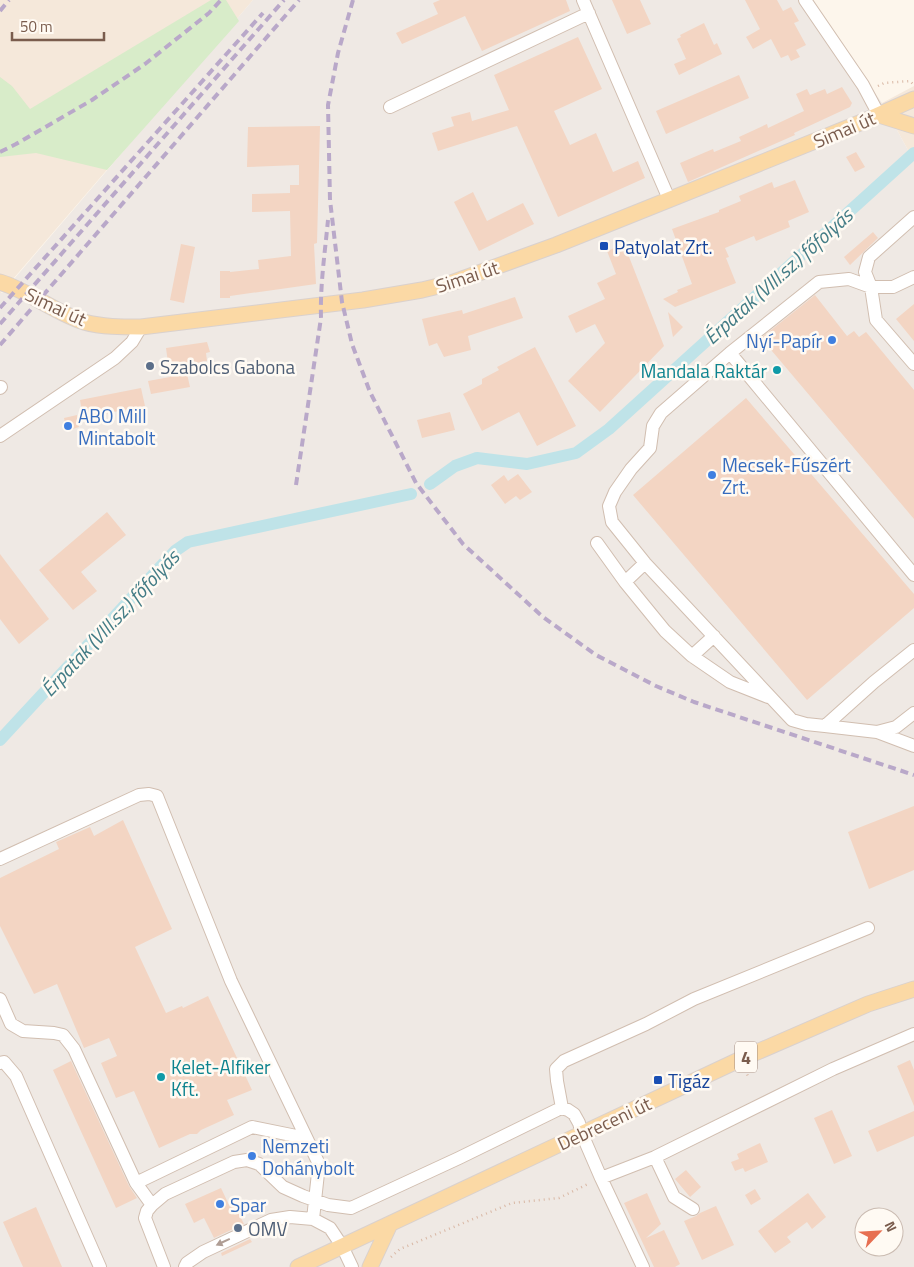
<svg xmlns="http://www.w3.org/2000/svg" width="914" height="1267" font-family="'Titillium Web',sans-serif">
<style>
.residential{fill:#f5e8da}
.industrial{fill:#efe9e4;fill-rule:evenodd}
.green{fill:#d8ecc9}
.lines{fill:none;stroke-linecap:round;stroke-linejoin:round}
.canal{stroke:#bfe3e8;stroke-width:12}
.building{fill:#f3d5c3}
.minor-casing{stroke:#d1beb0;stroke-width:14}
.major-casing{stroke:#dad1cd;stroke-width:17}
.path{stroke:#d9b8a5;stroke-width:2.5;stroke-dasharray:1 4;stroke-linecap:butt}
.minor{stroke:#fff;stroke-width:12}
.major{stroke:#fbd9a5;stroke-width:15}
.rail{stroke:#b9a8c9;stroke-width:4;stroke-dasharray:8 5;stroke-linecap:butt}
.oneway{fill:#af9d94}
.transit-dot{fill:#1a4fb4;stroke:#fffaf3;stroke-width:2}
.shop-dot{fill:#3f7fe0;stroke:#fffaf3;stroke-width:2}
.service-dot{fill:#5c6f8a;stroke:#fffaf3;stroke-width:2}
.culture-dot{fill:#0f9aa8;stroke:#fffaf3;stroke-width:2}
.labels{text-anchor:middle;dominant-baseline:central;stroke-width:5;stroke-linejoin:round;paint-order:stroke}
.shield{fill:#fffaf3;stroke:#a28b7f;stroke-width:1}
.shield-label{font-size:18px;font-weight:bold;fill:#7a5c4d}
.street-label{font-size:19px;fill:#7a5c4d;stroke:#fffaf3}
.transit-label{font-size:19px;fill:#164399;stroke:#fffaf3;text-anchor:start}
.shop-label{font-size:19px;fill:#366cbe;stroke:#fffaf3;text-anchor:start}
.service-label{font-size:19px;fill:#4e5e75;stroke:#fffaf3;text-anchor:start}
.culture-label{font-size:19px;fill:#0d838f;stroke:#fffaf3;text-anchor:end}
.water-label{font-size:20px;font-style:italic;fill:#437c86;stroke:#fffaf3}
</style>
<rect width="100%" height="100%" fill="#fdf6ec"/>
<path class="residential" d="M0 0H253L1 293H0Z
M914 86V161L882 103Z"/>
<path class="industrial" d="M253 0H810L882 103 914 161V1267H0V293H2ZM864 1217H894V1247H864Z"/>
<path class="green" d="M211 0H226L239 21 107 170 36 153 0 157V77L12 86 30 109Z"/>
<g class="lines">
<path class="canal" d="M430 484 455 466 477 458 527 464 576 453 609 429 914 153
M0 740 175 551 188 542 411 494"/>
</g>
<path class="building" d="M440 0H566L570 11 482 51 465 16 402 44 396 33 438 14 433 3Z
M612 0H640L651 24 627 34Z
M745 0H777L783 11 791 7 799 21 794 23 806 45 796 50 800 57 791 61 788 55 781 58 771 39 753 49 746 37 760 29Z
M704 23 714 45 717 43 722 54 679 75 674 64 686 59 677 39 681 37 680 35Z
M578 37 602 89 554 111 570 145 596 133 613 172 638 161 645 178 558 217 517 126 438 151 432 133 454 126 451 117 470 112 472 121 509 110 494 75Z
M739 75 749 98 666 134 656 111Z
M842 87 852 103 850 107 794 133 795 135 688 182 680 163 713 149 714 152 741 141 739 137 767 124 768 128 804 111 796 94 807 89 810 95 825 89 827 94Z
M320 126 317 243 314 244 316 284 230 296V298H220V271H230V272L259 269 258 260 291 256 290 211 252 212V194L290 193V185H299V165L247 167 248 127Z
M856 152 865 167 855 172 846 157Z
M795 180 809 212 788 221 790 227 756 241 754 236 725 248 729 257 726 258 736 283 675 307 663 299 678 292 677 290 692 284 672 229 719 212V210L741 201 739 196 772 182 774 188Z
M473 192 487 221 523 203 534 224 479 251 454 202Z
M873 232 878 238 850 265 844 257Z
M181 244 195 247 184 303 170 300Z
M624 244 664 346 600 412 568 381 605 343 595 324 576 333 568 316 605 299 597 283 616 274 607 251Z
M815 295 847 336 854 331 859 337 866 332 914 390V519L761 338Z
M515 297 523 318 468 336 471 350 444 357 437 343 429 346 422 319 462 310 463 314Z
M914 304V341L896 319Z
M668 312 683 327 673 337Z
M207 342 210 352 206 353 207 361 185 365 190 387 151 394 148 381 170 377 166 348Z
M535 347 576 426 537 446 519 412 482 431 463 394 482 384V379L499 370 497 367Z
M141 388 145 406 83 418 80 400Z
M746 398 914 594V608L807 700 633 495Z
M450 412 455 430 422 438 417 420Z
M77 415 79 427 67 431 64 418Z
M518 474 532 492 520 500 516 496 505 504 491 485 504 475 508 481Z
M107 512 126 535 81 572 97 591 73 610 39 570Z
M0 554 49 619 19 644 0 619Z
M914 806V870L869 889 848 832Z
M123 820 172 929 135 947 166 1013 182 1006 183 1008 208 996 252 1090 227 1100 234 1115 201 1130 197 1134H190L159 1148 134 1091 116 1098 101 1063 117 1056 109 1038 84 1048 57 984 34 994 0 926V878L59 849 56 842 90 827 94 836Z
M910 1060 914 1070V1106L897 1066Z
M71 1061 129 1186 137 1198 116 1208 53 1070Z
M832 1110 852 1156 834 1164 814 1118Z
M914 1111V1136L877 1152 868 1131Z
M760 1143 768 1162 745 1172 743 1168 735 1171 731 1162 739 1159 737 1154Z
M686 1170 701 1187 690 1197 675 1179Z
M221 1188 230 1207 234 1204 244 1224 214 1238 204 1218 194 1223 185 1204Z
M755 1189 761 1199 751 1205 745 1195Z
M647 1193 661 1224 646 1238 664 1230 680 1264 675 1267H654L624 1203Z
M808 1193 826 1217 812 1229 807 1222 787 1237 791 1242 775 1253 758 1231Z
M716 1206 734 1245 702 1260 684 1221 696 1216 700 1213Z
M36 1207 62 1267H23L3 1222Z
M250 1239 252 1242 222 1256 221 1253Z"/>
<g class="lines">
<g class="minor-casing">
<path id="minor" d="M583 0 669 199
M805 0 863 85 879 115
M390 107 589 13
M914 217 869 257 865 272 871 287 876 320 914 364
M914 277 893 287H871L849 279 819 282 730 353 661 413 653 426 650 448 631 469 615 492 609 506 612 522 645 563 792 720 806 724 825 726 874 682 914 650
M730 353 914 575
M0 388 1 387
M0 436 115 358 132 342 141 327
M597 543 625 582 665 631 692 656 730 682 768 697
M625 582 645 563
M692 656 714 636
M825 726 877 732 914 746
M877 732 896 727 914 713
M0 859 139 795 149 794 157 796 231 981 319 1164 313 1219
M0 999 11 1024 23 1031 54 1033 63 1035 74 1049 136 1183 152 1205
M0 1063 4 1062 16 1076 100 1267
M562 1108 557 1081 556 1069 564 1061 646 1024 694 999 868 928
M655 1157 674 1197 693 1209
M601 1178 655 1157 833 1069 914 1034
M136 1183 252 1127 306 1138
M164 1267 145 1218 147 1211 152 1205 165 1194 234 1162 247 1160 259 1164 283 1187 303 1196 328 1205 351 1208 459 1158 557 1110 562 1108 568 1110 574 1114 579 1123 582 1134 601 1178 643 1267
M185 1267 187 1263 203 1252 271 1220 290 1217 313 1219 330 1228 342 1246 352 1267"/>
</g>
<g class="major-casing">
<path id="major" d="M879 115 914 126
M0 282C29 291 54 312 84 322 102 327 122 327 141 327L363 300 422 290 451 283 556 245 758 164 862 122 914 99
M298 1267 741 1059 868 1004 914 989
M370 1267 390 1224"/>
</g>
<path class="path" d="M878 86 884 83 910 81 914 85
M745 1070 749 1078
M391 1257 400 1249 512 1203 559 1198 590 1183"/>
<use href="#minor" class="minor"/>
<use href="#major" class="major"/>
<path class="rail" d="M353 0 338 53 328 105 330 200 342 302 352 344 370 392 416 483 463 544 543 617 596 655 656 686 694 702 914 775
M0 11 9 0
M0 152 16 144 92 100 145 64 209 13 221 0
M0 308 263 13
M0 324 284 0
M0 345 299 0
M296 485 321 318C320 285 325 252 328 220"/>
</g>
<defs><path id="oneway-solid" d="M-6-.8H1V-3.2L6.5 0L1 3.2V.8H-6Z" transform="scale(1.25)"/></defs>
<use class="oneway" href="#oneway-solid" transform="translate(223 1242) rotate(155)"/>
<g class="transit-dot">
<rect x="599" y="241" width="10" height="10" rx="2.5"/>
<rect x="653" y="1075" width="10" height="10" rx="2.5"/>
</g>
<g class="shop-dot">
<circle cx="832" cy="340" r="5"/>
<circle cx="68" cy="426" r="5"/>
<circle cx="712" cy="475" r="5"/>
<circle cx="252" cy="1156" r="5"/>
<circle cx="220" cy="1204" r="5"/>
</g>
<g class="service-dot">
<circle cx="150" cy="366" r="5"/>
<circle cx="238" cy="1228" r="5"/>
</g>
<g class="culture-dot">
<circle cx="777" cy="370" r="5"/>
<circle cx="161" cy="1077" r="5"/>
</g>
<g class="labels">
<rect class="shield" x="735" y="1041.5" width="22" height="31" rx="4"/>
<g class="shield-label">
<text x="746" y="1057">4</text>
</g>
<g class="street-label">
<text transform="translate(844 129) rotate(-23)">Simai út</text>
<text transform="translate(467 276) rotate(-18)">Simai út</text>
<text transform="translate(56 306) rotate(25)">Simai út</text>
<text transform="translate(604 1123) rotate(-25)">Debreceni út</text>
</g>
<g class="transit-label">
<text x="614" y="246">Patyolat Zrt.</text>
<text x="668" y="1080">Tigáz</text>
</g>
<g class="shop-label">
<text x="822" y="340" text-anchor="end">Nyí-Papír</text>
<text x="78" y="415">ABO Mill<tspan x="78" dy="22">Mintabolt</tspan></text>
<text x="722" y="464">Mecsek-Fűszért<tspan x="722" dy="22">Zrt.</tspan></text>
<text x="262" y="1145">Nemzeti<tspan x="262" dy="22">Dohánybolt</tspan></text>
<text x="230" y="1204">Spar</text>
</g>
<g class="service-label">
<text x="160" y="366">Szabolcs Gabona</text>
<text x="248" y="1228">OMV</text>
</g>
<g class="culture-label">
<text x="767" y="370">Mandala Raktár</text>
<text x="171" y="1066" text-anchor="start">Kelet-Alfiker<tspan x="171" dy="22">Kft.</tspan></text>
</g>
<g class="water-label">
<text transform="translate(778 276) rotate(-42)">Érpatak (VIII.sz.) főfolyás</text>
<text transform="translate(110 623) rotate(-47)">Érpatak (VIII.sz.) főfolyás</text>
</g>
</g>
<g transform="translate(879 1232) rotate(65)"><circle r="24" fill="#fffaf3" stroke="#cabbb1"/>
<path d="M0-4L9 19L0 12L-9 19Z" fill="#e76f51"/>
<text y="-8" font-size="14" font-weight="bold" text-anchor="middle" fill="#7a5c4d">N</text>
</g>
<path d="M12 32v8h92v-8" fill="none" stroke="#7a5c4d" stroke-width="2.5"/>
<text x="20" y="32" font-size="15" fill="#7a5c4d" stroke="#fffaf3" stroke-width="4" paint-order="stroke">50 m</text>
</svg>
